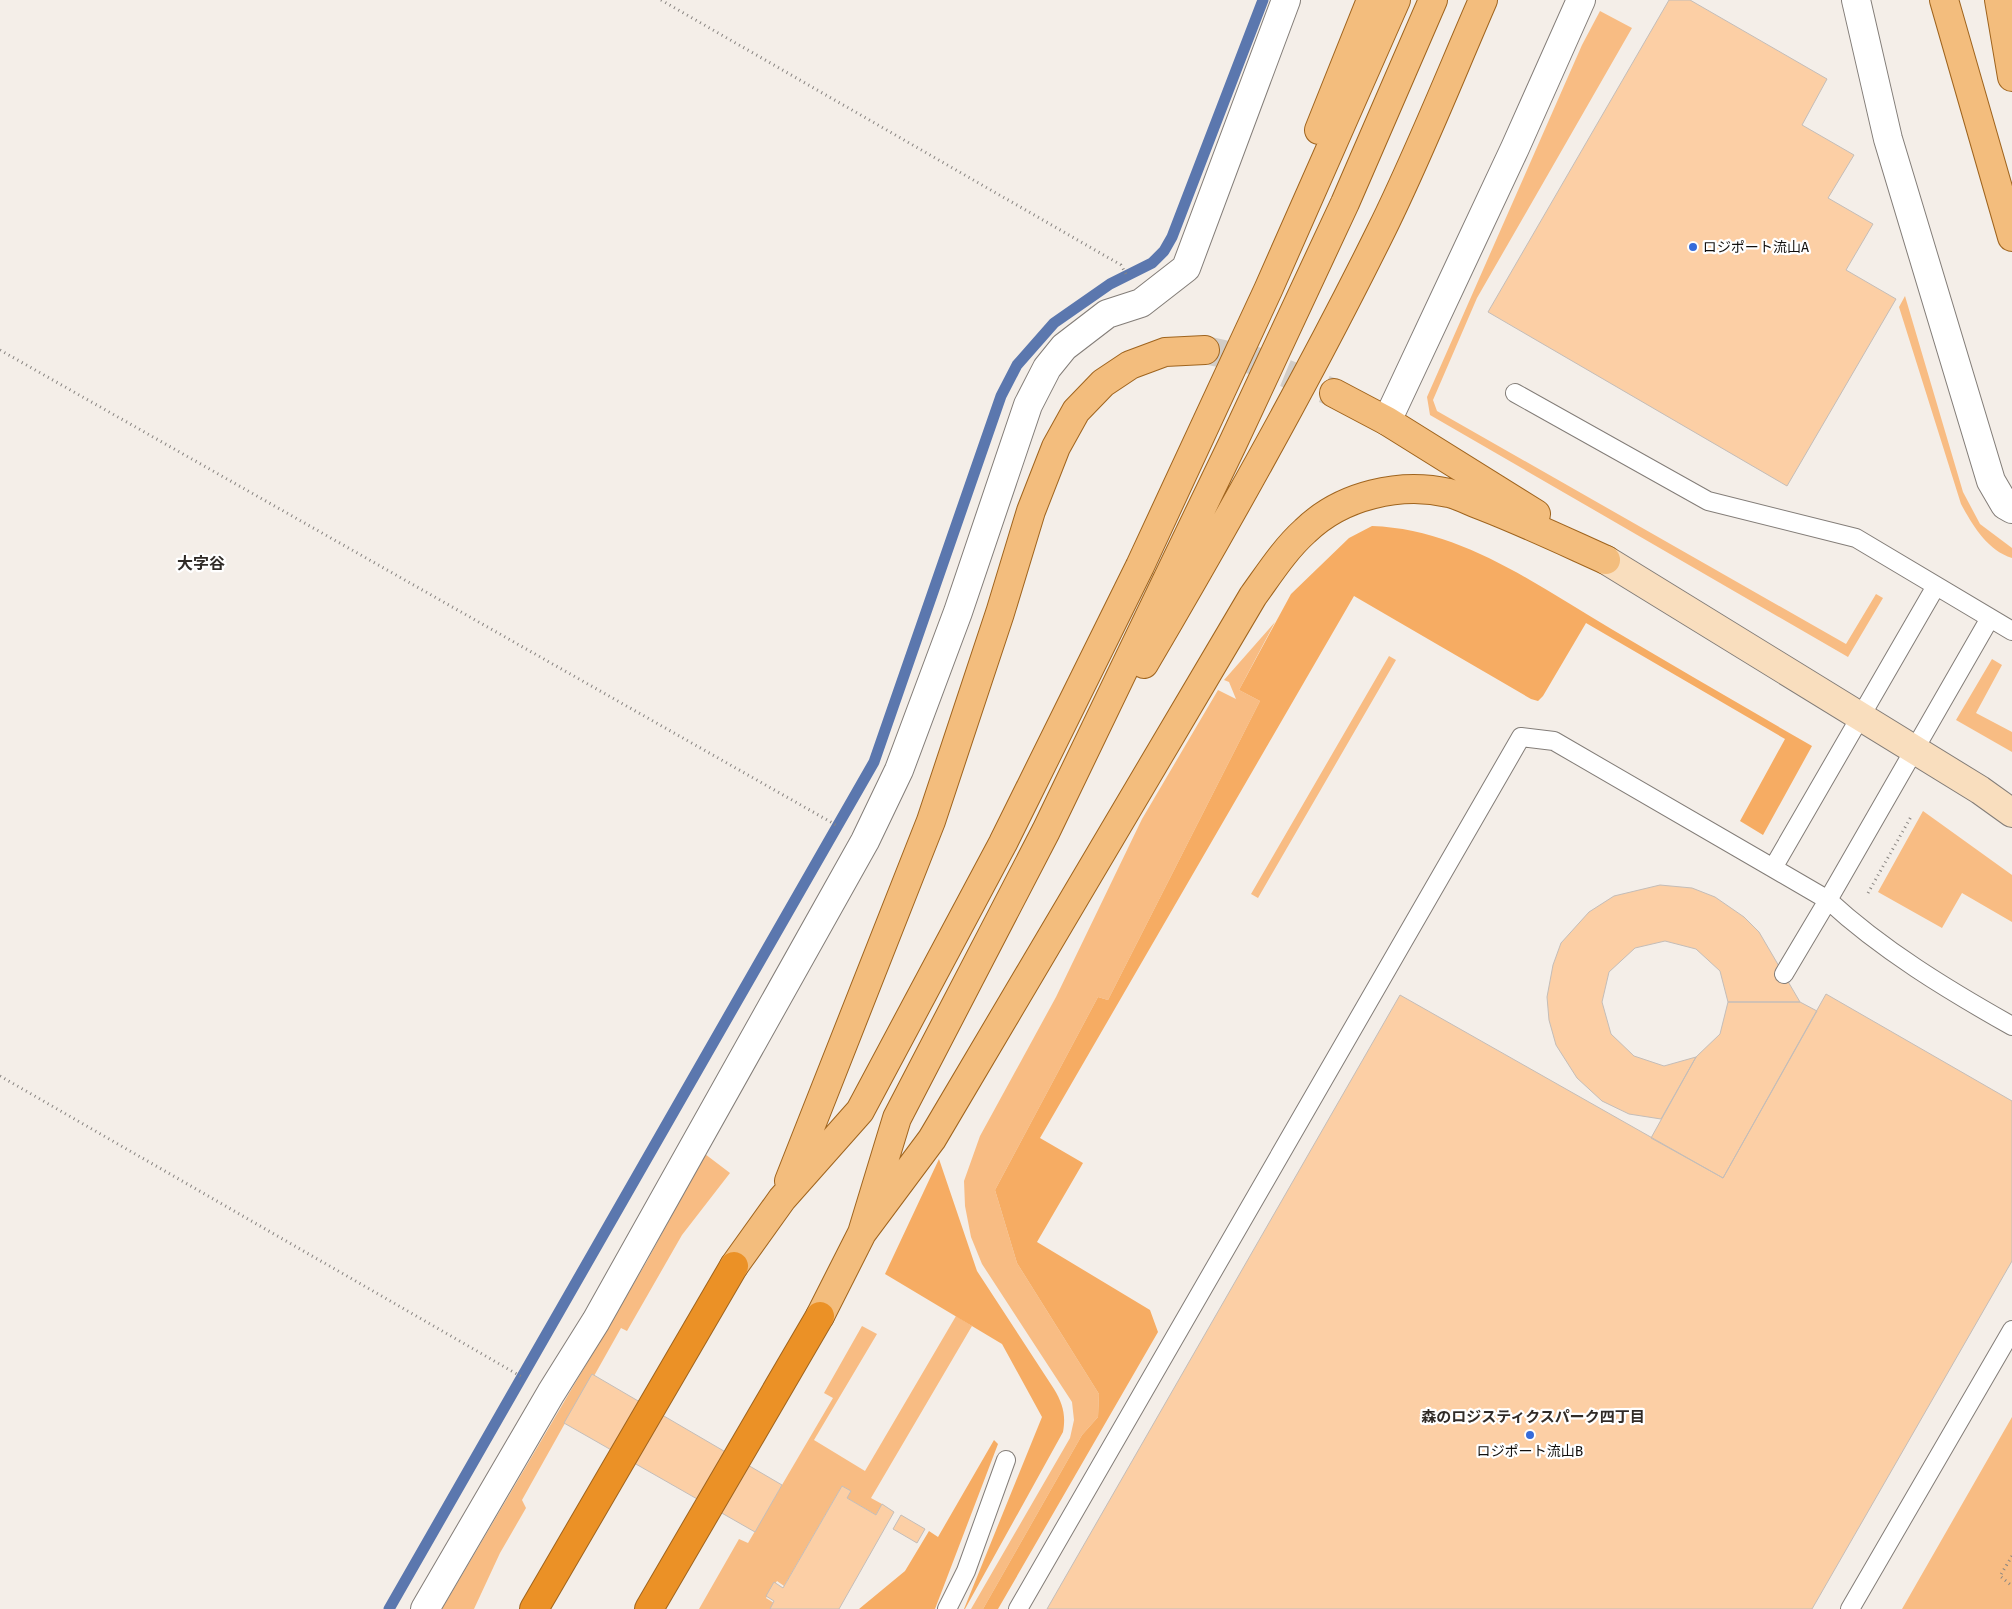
<svg xmlns="http://www.w3.org/2000/svg" width="2012" height="1609" font-family="'Fira Sans','Noto Sans JP',sans-serif">
<style>
.green{fill:#f8bc83}
.forest{fill:#f6ac63}
.lines{fill:none;stroke-linecap:round;stroke-linejoin:round}
.stream{stroke:#5b77ae;stroke-width:11}
.building{fill:#fccfa5;stroke:#c4bdb8}
.primary-tunnel{stroke:#d2cdc7;stroke-width:28;stroke-dasharray:28 14;stroke-linecap:butt}
.lane-casing{stroke:#837d78;stroke-width:20}
.street-casing{stroke:#837d78;stroke-width:30}
.secondary-casing{stroke:#837d78;stroke-width:30}
.primary-casing{stroke:#9f641e;stroke-width:30}
.highway-casing{stroke:#9f641e;stroke-width:30}
.path{stroke:#888480;stroke-width:3;stroke-dasharray:1 4;stroke-linecap:butt}
.lane{stroke:#fff;stroke-width:18}
.street{stroke:#fff;stroke-width:28}
.secondary{stroke:#f9debe;stroke-width:28}
.primary{stroke:#f3bd7d;stroke-width:28}
.highway{stroke:#eb9126;stroke-width:28}
.poi-dot{fill:#356bda;stroke:#fff;stroke-width:2}
.labels{text-anchor:middle;dominant-baseline:central;stroke-width:4.5;stroke-linejoin:round;paint-order:stroke}
.poi-label{font-size:14px;fill:#12100e;stroke:#fff;text-anchor:start}
.neighbourhood-label{font-size:15px;font-weight:bold;fill:#302b27;stroke:#fff}
.quarter-label{font-size:16px;font-weight:bold;fill:#302b27;stroke:#fff}
</style>
<rect width="100%" height="100%" fill="#f4eee8"/>
<path class="green" d="M1600 11 1632 28 1477 298 1433 400 1437 411 1846 644 1876 594 1883 598 1848 657 1430 415 1427 397 1582 45Z
M1905 296 1963 492 1980 524 2012 548V558C1987 550 1973 526 1961 504L1899 307Z
M1275 622 1239 690 1260 701 1108 1000 1098 997 995 1190 1017 1263 1099 1394 1098 1417 1082 1435 983 1609H971L1070 1438 1074 1420 1072 1402 982 1264 971 1237 965 1206 964 1181 980 1136 1056 997 1142 819 1218 690 1236 699 1229 682 1224 680Z
M1389 656 1396 660 1258 898 1251 894Z
M1992 659 2002 665 1976 713 2012 732V752L1956 720Z
M1923 811 2012 875V922L1962 893 1942 928 1878 892Z
M705 1154 730 1173 682 1235 627 1331 621 1328 594 1376 592 1375 522 1500 526 1508 500 1553 474 1609H442L647 1261Z
M956 1316 972 1326 871 1498 882 1504 876 1515 847 1498 851 1491 842 1486 784 1586 777 1581 766 1598 774 1603 770 1609H699L739 1539 748 1543 833 1398 824 1393 862 1326 877 1334 814 1440 865 1471Z
M2012 1417V1609H1902Z"/>
<path class="forest" d="M1372 526C1462 529 1538 586 1613 630 1679 669 1746 708 1812 746L1763 835 1740 821 1785 739 1586 623 1543 696 1538 701 1531 699 1354 596 1040 1138 1083 1163 1037 1242 1150 1310 1158 1332 998 1609H983L1082 1435 1098 1417 1099 1394 1017 1263 995 1190 1098 997 1108 1000 1260 701 1239 690 1291 594 1349 538Z
M939 1159 977 1271 1054 1389C1063 1404 1066 1415 1063 1432L965 1609H964L1042 1417 1002 1344 885 1274Z
M994 1440 998 1444 935 1609H859L905 1571 929 1531 938 1537Z"/>
<g class="lines">
<path class="stream" d="M389 1609 874 762 1001 396 1017 365 1054 323 1110 284 1152 263 1164 251 1172 237 1263 0"/>
</g>
<path class="building" d="M1669 0H1690L1827 79 1802 125 1854 155 1828 198 1873 224 1846 270 1896 299 1787 486 1488 312Z
M1660 885 1692 888 1715 897 1744 917 1759 932 1800 1002H1728L1720 971 1696 949 1665 941 1635 948 1609 972 1602 1002 1611 1034 1634 1056 1664 1066 1696 1057 1661 1119 1629 1114 1602 1101 1577 1078 1556 1045 1549 1020 1547 997 1553 965 1561 943 1589 912 1614 896Z
M1826 994 2012 1101V1261L1812 1609H1047L1400 995 1723 1178Z
M1728 1002H1800L1817 1011 1723 1178 1651 1138 1696 1057 1720 1034Z
M592 1374 782 1485 755 1532 564 1423Z
M842 1486 851 1491 847 1498 876 1515 882 1504 894 1512 839 1609H770L774 1601 766 1596 774 1582 783 1588Z
M901 1515 925 1529 917 1543 893 1529Z"/>
<g class="lines">
<path class="primary-tunnel" d="M1205 350 1256 361 1334 393"/>
<g class="lane-casing">
<path id="lane" d="M1515 393 1708 501 1856 538 2012 631
M1990 618 1828 900C1882 950 1948 990 2012 1026
M1773 868 1828 900 1784 974
M947 1609 966 1571 1006 1460
M1018 1609 1521 737 1554 741 1773 868 1936 586
M1850 1609 2012 1330"/>
</g>
<g class="street-casing">
<path id="street" d="M1856 0 1888 139 1991 481 2005 505 2012 509
M1387 421 1515 148 1581 0
M425 1609 551 1393 596 1321 865 841 899 770 958 612 1028 405 1047 368 1064 347 1107 314 1141 303 1186 268 1286 0"/>
</g>
<g class="secondary-casing">
<path id="secondary" d="M1606 560 1980 790 2012 813"/>
</g>
<g class="primary-casing">
<path id="primary" d="M1944 0 2012 237
M1999 0 2012 77
M1319 130 1371 0
M1334 393 1387 421 1536 514
M1144 664C1228 521 1309 377 1382 229 1419 154 1450 76 1483 0
M789 1181 931 821 1000 613 1031 511 1056 447 1076 411 1103 383 1130 365 1165 352 1205 350
M862 1233 897 1118 1046 831 1232 445 1345 203 1433 0
M734 1266 782 1199 860 1111 1003 843 1140 566 1268 290 1396 0
M820 1316 862 1233 932 1139 1253 596C1269 574 1284 550 1305 531 1342 495 1400 482 1449 493 1461 496 1473 503 1485 507 1526 523 1566 542 1606 560"/>
</g>
<g class="highway-casing">
<path id="highway" d="M534 1609 734 1266
M649 1609 820 1316"/>
</g>
<path class="path" d="M661 0 1121 265 1126 274
M0 350 836 825
M1868 893 1912 815
M0 1076 522 1377
M2012 1556 2000 1576 2012 1586"/>
<use href="#lane" class="lane"/>
<use href="#street" class="street"/>
<use href="#secondary" class="secondary"/>
<use href="#primary" class="primary"/>
<use href="#highway" class="highway"/>
</g>
<g class="poi-dot">
<circle cx="1693" cy="247" r="5"/>
<circle cx="1530" cy="1435" r="5"/>
</g>
<g class="labels">
<g class="poi-label">
<text x="1703" y="247">ロジポート流山A</text>
<text x="1530" y="1451" text-anchor="middle">ロジポート流山B</text>
</g>
<g class="neighbourhood-label">
<text x="1533" y="1417">森のロジスティクスパーク四丁目</text>
</g>
<g class="quarter-label">
<text x="201" y="563">大字谷</text>
</g>
</g>
</svg>
